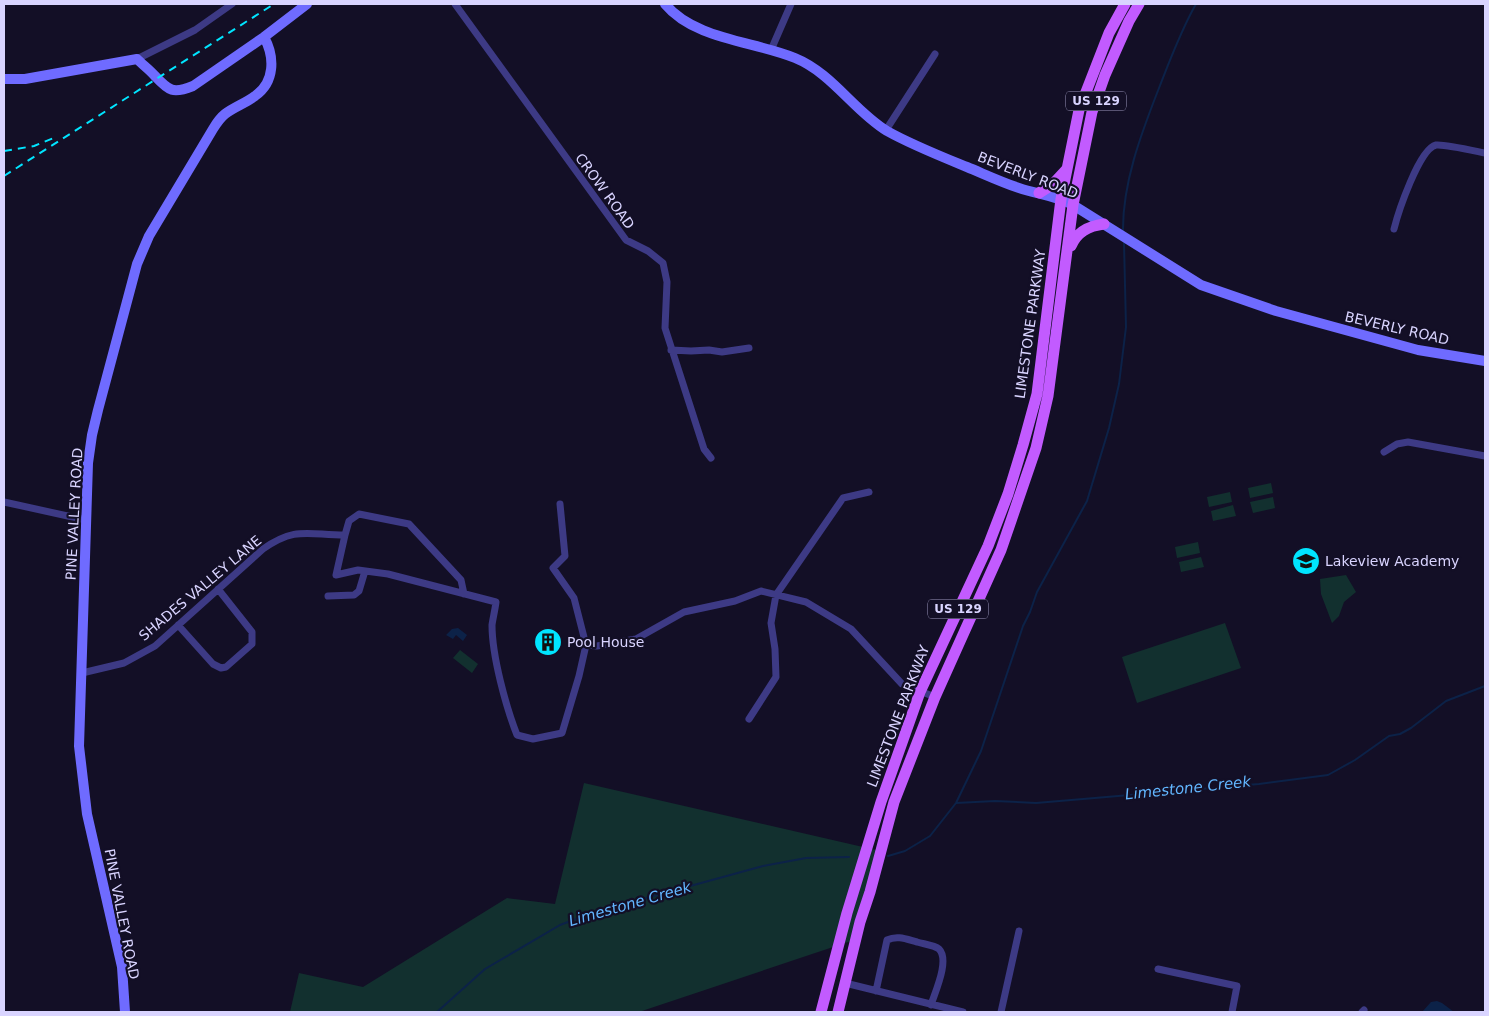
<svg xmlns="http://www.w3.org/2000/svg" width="1489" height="1016" font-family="'DejaVu Sans',sans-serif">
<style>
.green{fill:#12302f}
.water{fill:#0c2248}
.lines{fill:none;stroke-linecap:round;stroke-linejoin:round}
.stream{stroke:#0c2248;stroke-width:2}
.street{stroke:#3d3a85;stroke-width:7}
.secondary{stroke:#6f6bff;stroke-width:10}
.primary{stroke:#c25bff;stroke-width:11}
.rail{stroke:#00e5ff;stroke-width:2;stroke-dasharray:8 6;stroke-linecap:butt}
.labels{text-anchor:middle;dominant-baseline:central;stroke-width:4.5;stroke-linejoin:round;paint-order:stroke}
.shield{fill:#130f26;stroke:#9e99be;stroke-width:1}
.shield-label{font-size:12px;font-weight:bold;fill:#d9d4ff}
.street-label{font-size:14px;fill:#d9d4ff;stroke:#130f26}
.poi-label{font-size:14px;fill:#d9d4ff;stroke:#130f26;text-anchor:start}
.water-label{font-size:15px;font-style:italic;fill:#62b6ff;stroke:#130f26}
</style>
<rect width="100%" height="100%" fill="#130f26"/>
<path class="green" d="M1271 483 1273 493 1250 498 1248 488Z
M1230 492 1232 502 1209 507 1207 497Z
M1273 497 1275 508 1253 513 1250 502Z
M1233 505 1236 516 1213 521 1211 511Z
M1198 542 1200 553 1177 558 1175 547Z
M1201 557 1204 567 1181 572 1179 562Z
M1346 575 1356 592 1344 602 1339 616 1332 623 1321 594 1320 579Z
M1225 623 1241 668 1137 703 1122 657Z
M460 650 478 664 472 673 453 658Z
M584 783 876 850 854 940 639 1012H290L299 973 363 987 507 898 555 904Z"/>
<path class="water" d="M458 628 467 635 463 641 456 635 453 639 446 635 452 629Z
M1437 1001 1442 1003 1454 1012H1422L1431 1002Z"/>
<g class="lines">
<path class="stream" d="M1123 233C1122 184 1141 134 1159 88 1170 60 1181 30 1196 4
M956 803 995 801 1036 803 1259 784 1328 775 1355 760 1389 736 1400 734 1411 728 1446 701 1485 686
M888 856 905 851 930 836 956 803 981 751 1023 626 1030 612 1037 592 1087 501 1109 428 1119 384 1126 327 1124 243
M437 1012 485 969 560 925 592 913 763 866 806 858 849 857"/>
<path class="street" d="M455 4 626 240 648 251 663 263 667 282 665 328 704 449 711 458
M771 50 791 4
M137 59 195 30 232 4
M886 130 935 54
M1394 229C1398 213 1419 149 1436 145 1445 144 1475 151 1485 153
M671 350 691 351 709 350 722 352 749 348
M1384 452 1397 444 1408 442 1485 456
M4 502 86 520
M345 535 349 521 359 514 409 524 461 580 464 594
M328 596 354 595 359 591 365 571
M178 625 213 664 221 668 226 667 252 644V632L218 589
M586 645 597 646 636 639 684 612 735 601 761 591 806 602 851 629 902 684 935 697
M82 673 124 663 155 646 263 549C296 526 308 535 345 535L336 575 358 570 388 574 496 602C495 610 493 618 492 625 492 656 506 707 517 735L533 739 562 733 579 676 586 645 574 598 553 568 565 556 560 504
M749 719 776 677 775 649 771 623 776 595 843 498 869 492
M1158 969 1237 986 1232 1012
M845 983 963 1012
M876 991 887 940C897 935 906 939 917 942 923 944 934 945 939 949 950 960 935 992 931 1005
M1001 1012 1019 931
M1362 1012 1364 1010"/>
<path class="secondary" d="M665 4C695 40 754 41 795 58 832 73 854 111 887 131 912 145 940 156 967 167 984 174 1001 182 1019 188 1037 194 1056 196 1073 205L1201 285 1276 311 1418 350 1485 361
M4 79H25L137 59C143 65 150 70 155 76 169 91 173 94 193 86L264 37 307 4
M125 1012 122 967 87 814 79 746 88 463 92 435 98 410 137 264 149 236 213 129C216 124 220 118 225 114 234 107 246 103 255 96 275 82 275 57 264 37"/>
<path class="primary" d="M1039 193 1053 184 1066 170
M1071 246C1077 232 1088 226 1104 224
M821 1012 847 913 881 802 920 692 988 546 1008 494 1023 445 1037 394 1061 199 1079 110 1109 33 1125 4
M838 1012 860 922 870 892 894 802 935 697 1001 550 1036 448 1048 396 1073 205 1092 112 1105 75 1129 21 1139 4"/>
<path class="rail" d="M4 151 34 146 56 137
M4 176 274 4"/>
</g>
<defs>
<g id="school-disc" transform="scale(1.4375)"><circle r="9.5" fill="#00e5ff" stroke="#130f26"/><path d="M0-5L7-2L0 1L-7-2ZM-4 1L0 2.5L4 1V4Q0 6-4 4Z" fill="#111"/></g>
<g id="building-disc" transform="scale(1.4375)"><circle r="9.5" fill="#00e5ff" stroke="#130f26"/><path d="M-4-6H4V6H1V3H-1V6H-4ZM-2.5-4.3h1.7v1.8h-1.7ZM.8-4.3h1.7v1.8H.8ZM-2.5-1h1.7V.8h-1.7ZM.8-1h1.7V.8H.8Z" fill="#111"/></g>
</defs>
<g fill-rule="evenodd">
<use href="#school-disc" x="1306" y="561"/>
<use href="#building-disc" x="548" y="642"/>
</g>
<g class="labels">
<g class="shield">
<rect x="1066" y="91.5" width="60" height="19" rx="4"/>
<rect x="928" y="599.5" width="60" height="19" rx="4"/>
</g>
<g class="shield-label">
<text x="1096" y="101">US 129</text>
<text x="958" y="609">US 129</text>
</g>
<g class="street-label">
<text transform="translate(1028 175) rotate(21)">BEVERLY ROAD</text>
<text transform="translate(605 191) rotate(54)">CROW ROAD</text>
<text transform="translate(1030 324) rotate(-82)">LIMESTONE PARKWAY</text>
<text transform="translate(1397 328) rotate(13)">BEVERLY ROAD</text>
<text transform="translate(74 514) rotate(-87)">PINE VALLEY ROAD</text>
<text transform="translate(200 588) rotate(-40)">SHADES VALLEY LANE</text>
<text transform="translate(898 716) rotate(-69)">LIMESTONE PARKWAY</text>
<text transform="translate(122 914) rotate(79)">PINE VALLEY ROAD</text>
</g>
<g class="poi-label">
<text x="1325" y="561">Lakeview Academy</text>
<text x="567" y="642">Pool House</text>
</g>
<g class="water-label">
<text transform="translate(1188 788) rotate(-6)">Limestone Creek</text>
<text transform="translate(630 904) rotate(-16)">Limestone Creek</text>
</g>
</g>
<rect width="1489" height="1016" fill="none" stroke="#d9d4ff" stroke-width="10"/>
</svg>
